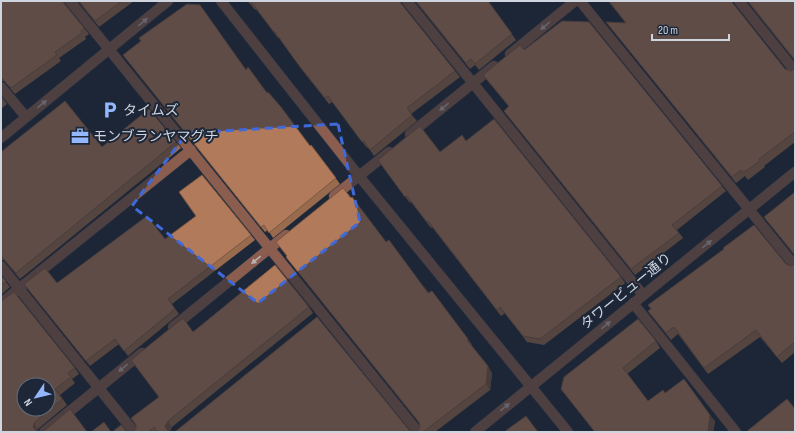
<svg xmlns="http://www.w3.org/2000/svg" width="796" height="433" font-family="'Sofia Sans Condensed','Noto Sans JP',sans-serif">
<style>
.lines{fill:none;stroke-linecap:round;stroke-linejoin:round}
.minor-casing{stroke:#394352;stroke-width:11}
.minor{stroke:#8a5d4e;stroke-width:10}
.wall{fill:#986a4e}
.shaded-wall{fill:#7c5640}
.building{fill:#b17b5b;stroke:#7c5640;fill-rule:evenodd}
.oneway{fill:#bab1b4}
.marked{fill:none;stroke:#4069d9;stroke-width:3;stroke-dasharray:8 5;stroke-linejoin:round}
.labels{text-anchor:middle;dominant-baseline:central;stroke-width:4;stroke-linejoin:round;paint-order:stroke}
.poi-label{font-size:14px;fill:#ced5df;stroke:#1d2737;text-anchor:start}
.street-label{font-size:14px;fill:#ced5df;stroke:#1d2737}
</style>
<rect width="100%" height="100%" fill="#1d2737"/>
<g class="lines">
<g class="minor-casing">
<path id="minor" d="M70 1 418 432
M221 1 359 176 568 432
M407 1 643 295
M580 1 795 266
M739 1 795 71
M510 54 575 1
M1 87 26 117
M410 134 494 66
M1 138 168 1
M334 196 389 152
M1 266 134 432
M1 303 191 150
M633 303 736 432
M173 327 286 235
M44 432 142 353
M475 432 795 172"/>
</g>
<use href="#minor" class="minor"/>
</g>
<path class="wall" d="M1 1H64L65 4 89 34 85 37 86 39 59 58 61 61 15 94 4 81H1Z
M78 1H134L99 27Z
M248 1 401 2V4L460 77 411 114 417 121 374 156 368 147 367 148 332 102 329 104 302 70 279 38H278L256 9 255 10Z
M415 1H488L516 40 479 70 475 65 470 69Z
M608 1H733V4L785 69 791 71 795 68V142L764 166 765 167 748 180 745 176 736 183 611 28 606 22 626 23Z
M747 1H795V61Z
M524 50 722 186 726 191 677 230 683 238 635 275 508 116 504 111 509 107 483 75Z
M123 55 246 70 267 93 310 146 311 145 340 184 273 238 268 230 265 232Z
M1 96 7 104 1 109Z
M466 141 621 277 625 283 544 345 527 342 505 313 501 316 432 227 431 228 411 202 410 203 382 166 440 152Z
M176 142 181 148 20 279 4 260H1V152L102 147Z
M795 192V256L764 217Z
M351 198 386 242 468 339 472 345 471 346 492 373 490 390 435 432H412L417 431 420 428 419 423 286 257Z
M251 235 255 240 172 304 179 314 128 356 119 344 90 366 24 284 57 283 165 239Z
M786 264 791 266 795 264V352L782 363 760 337 708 374 678 334 671 340 648 311Z
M1 276 10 287 1 295Z
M1 301 75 368 79 374 72 379 75 383 60 395 67 405 38 429V432H1Z
M309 307 313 313 172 427 170 431 172 432H112L133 431 159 397 193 332Z
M656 341 660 348 627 374 648 401 665 393 715 421 713 432H595L561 389Z"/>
<path class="shaded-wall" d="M488 366 492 373 490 390 486 384Z
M710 415 715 421 713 432H709L708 431Z
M168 421 172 427 170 432H168L165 426Z
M34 423 38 429V432H37L33 427Z"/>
<path class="building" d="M1 1H62L84 28 81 31 82 33 55 52 57 55 11 88 1 77Z
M79 1H122L95 21Z
M248 1H399L455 71 407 108 412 115 370 150 364 141 362 142 328 96 325 98 298 64 275 32H274L252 3 250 4Z
M416 1H488L512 34 475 64 471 59 466 63Z
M609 1H731L785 69 791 71 795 68V132L759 159 760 161 743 173 741 170 732 177 606 22 626 23Z
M748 1H795V60Z
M187 4 200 5 246 70 248 67 267 93 268 92 281 107 310 146 311 145 336 178 269 233 264 225 261 227 123 55 141 41 139 38Z
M562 21 589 22 722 186 672 225 679 233 631 269 504 111 509 106 483 75 520 45 524 50Z
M65 101 102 147 149 109 176 142 16 273 1 256V152Z
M494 119 621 277 540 339 523 336 500 307 497 310 428 221 427 222 407 196 405 197 378 160 420 126 440 152 462 135 466 141Z
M202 175 251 235 168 299 175 309 124 351 115 339 86 361 24 284 45 268 57 283 147 216 165 239 196 216 179 192Z
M343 188 351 198 352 197 386 242 389 240 428 293 432 291 468 339 467 340 488 366 486 384 423 432H412L417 431 420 428 419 422 286 257 287 256 276 242Z
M795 192V255L764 217Z
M754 225 786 264 791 266 795 264V342L777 357 756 330 704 368 674 327 666 333 648 311 651 309 648 305 724 249 723 248Z
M275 265 309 307 168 421 165 426 167 430 172 432H158L154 427 148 432H112L121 425 127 432 133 431 136 429V425L131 418 159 397 131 360 183 318 193 332Z
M1 276 6 281 1 285Z
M14 292 75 368 68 373 71 377 55 389 62 399 34 423 33 427 37 432 44 431 70 409 87 432H1V301ZM24 385H48V409H24Z
M317 317 409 430 412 432H173L176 431Z
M638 319 656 341 623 368 648 401 663 390 665 393 684 379 710 415 708 431 712 432H595L561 389 564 377Z
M787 399 795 409V432H746Z
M526 416 538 432H504Z
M104 422 111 432H91Z"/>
<defs><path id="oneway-solid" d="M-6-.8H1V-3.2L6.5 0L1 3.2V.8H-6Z"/></defs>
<g class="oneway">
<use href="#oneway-solid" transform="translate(143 22) rotate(-40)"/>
<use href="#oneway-solid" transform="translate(545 26) rotate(141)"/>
<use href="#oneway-solid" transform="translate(42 104) rotate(-39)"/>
<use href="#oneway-solid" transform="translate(444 107) rotate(141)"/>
<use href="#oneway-solid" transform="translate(707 244) rotate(-39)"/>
<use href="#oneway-solid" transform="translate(256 260) rotate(141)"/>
<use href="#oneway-solid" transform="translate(606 325) rotate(-39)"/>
<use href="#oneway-solid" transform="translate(123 368) rotate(141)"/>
<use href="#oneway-solid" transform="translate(505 407) rotate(-39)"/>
</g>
<path d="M0 0H796V433H0ZM338 124 360 222 258 303 132 206 187 133Z" fill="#1d2737" fill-opacity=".55" fill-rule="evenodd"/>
<path class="marked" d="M338 124 360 222 258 303 132 206 187 133Z"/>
<defs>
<g id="parking-bare" transform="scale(1.38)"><path d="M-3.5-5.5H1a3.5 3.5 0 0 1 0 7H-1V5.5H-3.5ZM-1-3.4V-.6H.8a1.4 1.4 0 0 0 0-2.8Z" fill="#93b7fd" stroke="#1d2737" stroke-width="2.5" paint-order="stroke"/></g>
<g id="office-bare" transform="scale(1.38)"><path d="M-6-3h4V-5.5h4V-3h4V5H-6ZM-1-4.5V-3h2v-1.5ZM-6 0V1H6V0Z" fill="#93b7fd" stroke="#1d2737" stroke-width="2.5" paint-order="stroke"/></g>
</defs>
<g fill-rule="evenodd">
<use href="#parking-bare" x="110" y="110"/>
<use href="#office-bare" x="80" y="136"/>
</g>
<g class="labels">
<g class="poi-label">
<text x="123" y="110">タイムズ</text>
<text x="93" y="136">モンブランヤマグチ</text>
</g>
<g class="street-label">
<text transform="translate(626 291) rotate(-39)">タワービュー通り</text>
</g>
</g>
<rect width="796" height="433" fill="none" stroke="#ced5df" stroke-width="4"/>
<g transform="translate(36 397) rotate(235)"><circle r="19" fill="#1d2737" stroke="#646d7a"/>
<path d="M0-3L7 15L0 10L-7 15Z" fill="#93b7fd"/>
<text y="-6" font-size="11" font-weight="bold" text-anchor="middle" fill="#ced5df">N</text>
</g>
<path d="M652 34v6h77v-6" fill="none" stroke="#ced5df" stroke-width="2"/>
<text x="658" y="34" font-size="12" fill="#ced5df" stroke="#1d2737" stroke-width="3" paint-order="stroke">20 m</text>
</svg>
